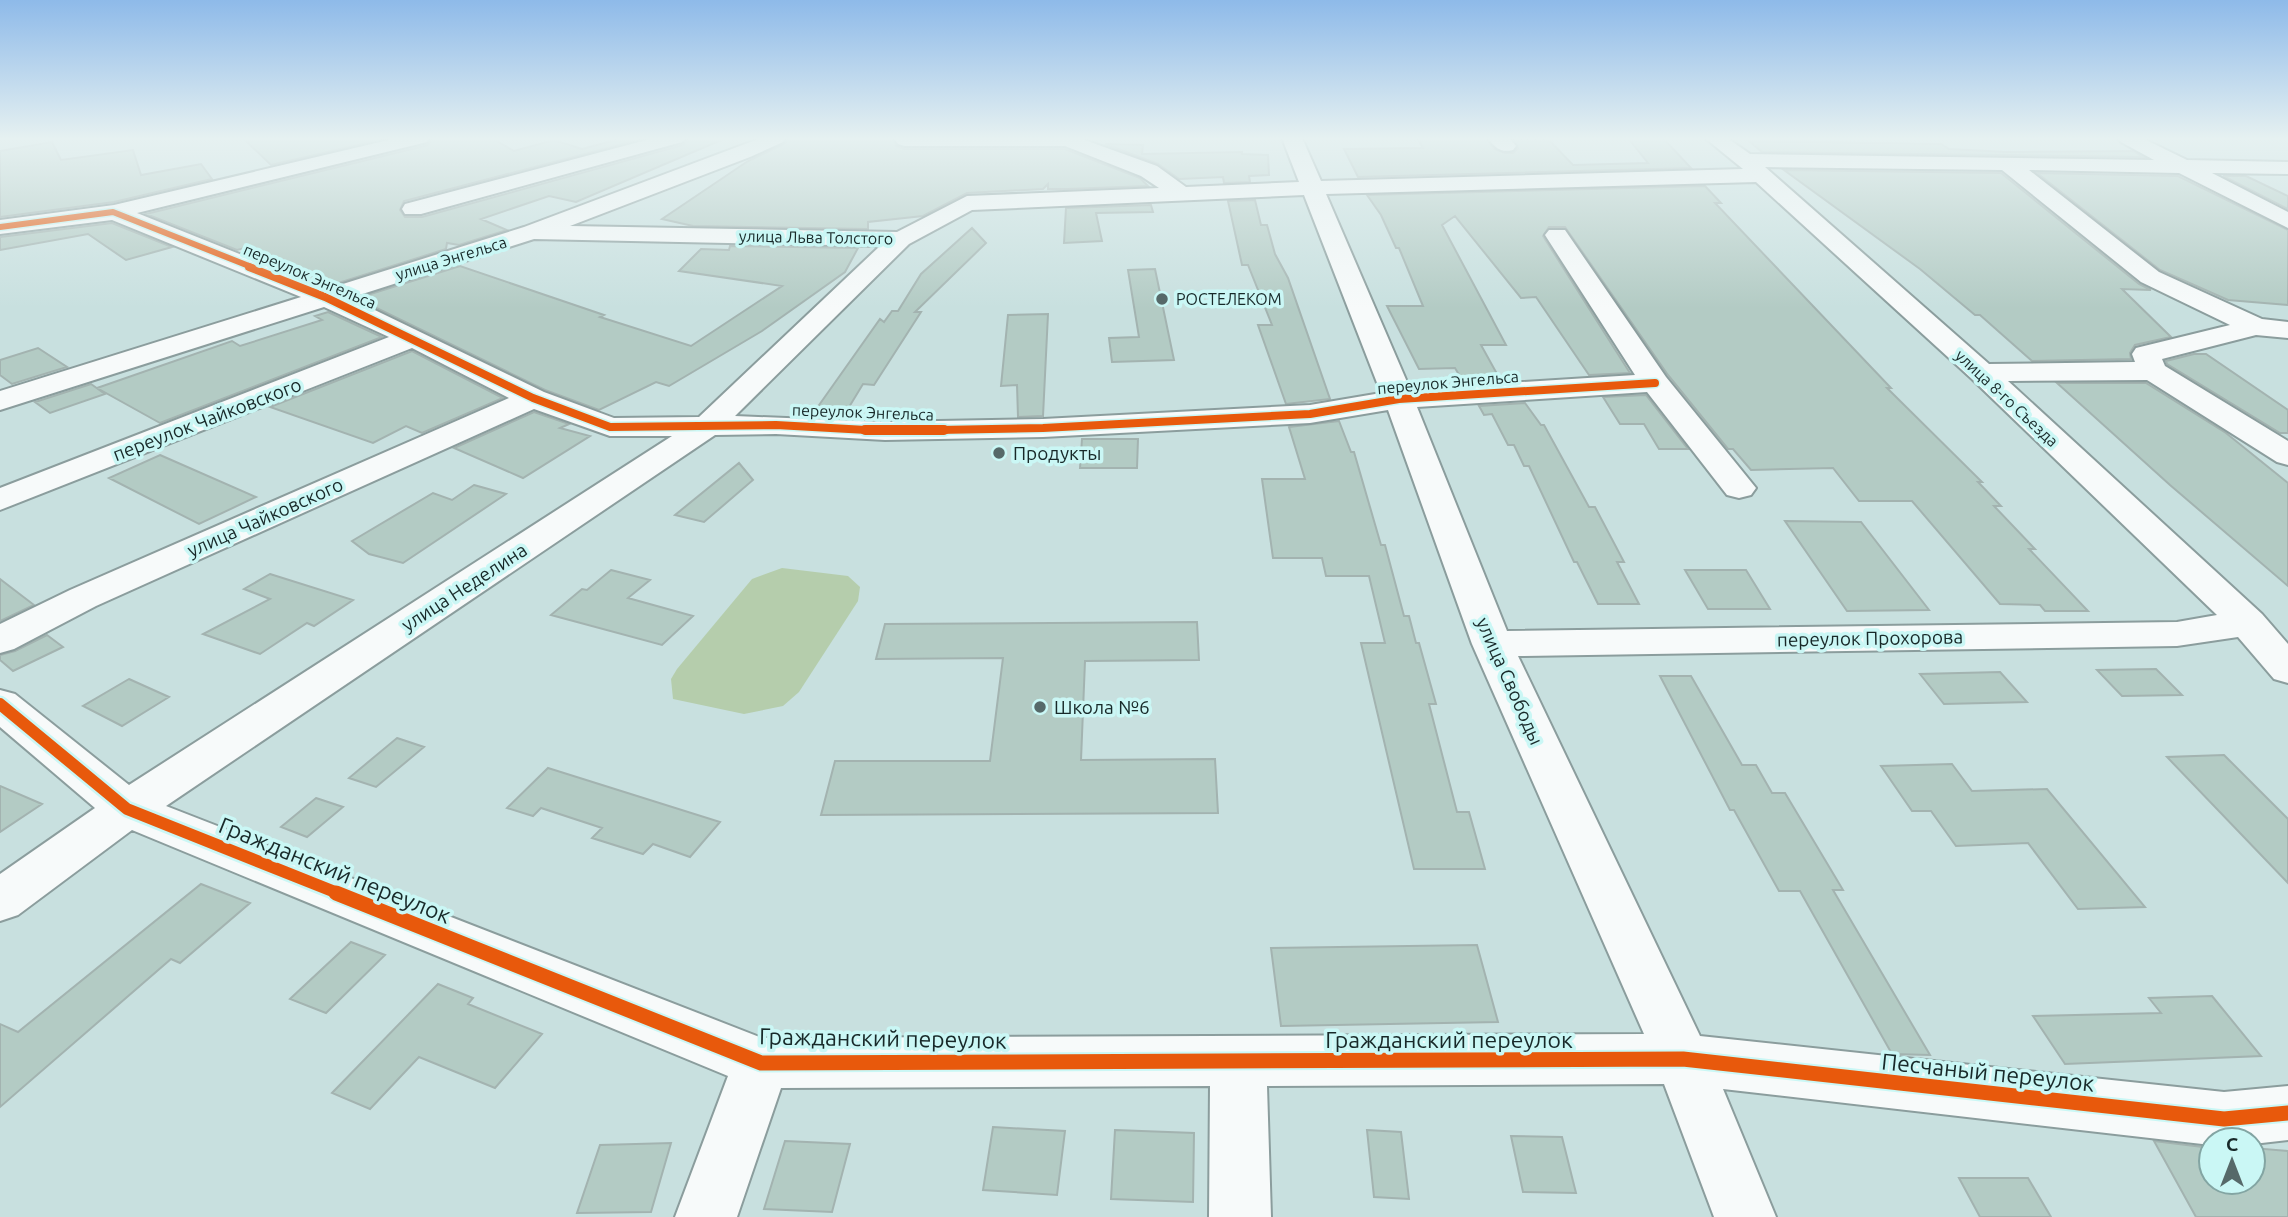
<svg xmlns="http://www.w3.org/2000/svg" width="2288" height="1217" font-family="Ubuntu,sans-serif">
<style>
.green{fill:#b5cdac}
.building{fill:#b3cbc4;stroke:#a3b3b0;stroke-width:2}
.lines{fill:none;stroke-linecap:round;stroke-linejoin:round}
.minor-casing{stroke:#8b9d9d;stroke-width:4}
.minor{fill:#f7fafa;fill-rule:evenodd}
.cycleway-far4-casing{stroke:#caf7f5;stroke-width:9}
.cycleway-far3-casing{stroke:#caf7f5;stroke-width:11}
.cycleway-far2-casing{stroke:#caf7f5;stroke-width:14}
.cycleway-far1-casing{stroke:#caf7f5;stroke-width:17}
.cycleway-casing{stroke:#caf7f5;stroke-width:19}
.cycleway-far4{stroke:#e8590c;stroke-width:6}
.cycleway-far3{stroke:#e8590c;stroke-width:8}
.cycleway-far2{stroke:#e8590c;stroke-width:10}
.cycleway-far1{stroke:#e8590c;stroke-width:12}
.cycleway{stroke:#e8590c;stroke-width:15}
.poi-dot{fill:#566969;stroke:#caf7f5;stroke-width:2.5}
.labels{text-anchor:middle;dominant-baseline:central;stroke-width:7;stroke-linejoin:round;paint-order:stroke}
.far-street-label{font-size:16px;fill:#182929;stroke:#caf7f5}
.far-poi-label{font-size:16px;fill:#182929;stroke:#caf7f5;text-anchor:start}
.street-label{font-size:19px;fill:#182929;stroke:#caf7f5}
.poi-label{font-size:19px;fill:#182929;stroke:#caf7f5;text-anchor:start}
.near-street-label{font-size:23px;fill:#182929;stroke:#caf7f5}
</style>
<rect width="100%" height="100%" fill="#c8e0df"/>
<path class="green" d="M782 568 848 576 860 587 858 601 799 692 783 706 744 714 673 699 671 679 677 669 752 579Z"/>
<path class="building" d="M243 138H388L271 165Z
M433 138H484L493 139 514 151 554 140 582 149 623 138H646L404 201 400 210 405 217H422L683 145 688 138H726L576 202 549 196 481 219 507 230 459 245 447 243 446 249 332 285 248 247 237 250 146 214 428 145Z
M789 138H894L896 146 905 149H1065L1140 178 1148 186 1067 189H1048V184L1043 189 967 193 923 216 868 222V229L693 226 662 219 748 161 784 144Z
M1417 138H1486L1494 149 1505 153H1513L1518 148 1513 139H1548L1573 165 1648 163 1628 138H1663L1691 168 1358 177 1344 149 1423 148Z
M1749 141 1941 144 1949 149 2007 152 2133 151 2143 157 1762 152Z
M52 142 61 160 133 150 141 175 201 164 212 179 114 202 0 217V151Z
M1105 144 1143 145 1142 154 1242 152V154L1268 155 1269 175 1249 176 1250 182 1224 183 1223 177 1179 179 1158 164Z
M1784 170 2001 173 2139 284 2151 290 2122 289 2171 337 2135 345 2130 353 2131 359 2032 361 1980 315H1975L1920 269Z
M2037 173 2178 176 2288 230V305L2228 300 2160 270Z
M2223 176H2246L2288 196V209Z
M1705 186 1721 203H1715L1891 388H1887L1982 482H1978L2001 506H1994L2035 549H2029L2088 611H2045L2040 605 2000 604 1912 501H1859L1833 468 1751 470 1733 449H1728L1668 375 1565 227H1549L1543 236 1630 373 1589 375 1536 297 1521 298 1455 216 1442 225 1506 345H1481L1501 381 1464 383 1455 368 1419 369 1387 306H1423L1399 248H1396L1381 215 1367 195Z
M1255 200 1261 225H1267L1275 254 1288 278 1330 399 1286 404 1258 325H1272L1248 265H1242L1228 201Z
M1151 205 1153 212 1096 213 1102 241 1064 243 1066 208Z
M112 223 172 247 126 260 88 234 0 250V237Z
M972 228 986 243 915 312H921L874 385 863 384 843 417 812 415 880 319 884 322 892 311H898L921 274Z
M730 246 858 248 845 272 762 331 669 386 656 382 599 410 545 390 362 301 365 299 361 297 460 266 604 315 600 317 691 346 782 286 679 271 701 249 729 250Z
M1155 269 1174 360 1112 362 1109 338 1139 337 1128 270Z
M328 312 382 337 160 423 97 388 232 341 240 346 322 320 315 316Z
M1048 314 1043 416 1018 417 1017 385 1001 386 1008 315Z
M38 348 67 367 12 384 0 375V360Z
M412 351 503 398 422 433 406 426 373 443 270 407Z
M2194 354H2206L2288 410V433H2280L2167 364 2166 361Z
M2057 383H2146L2226 433 2288 483V586L2170 485Z
M91 384 105 394 50 413 35 402Z
M1646 395 1688 449H1659L1644 424H1620L1603 397Z
M1525 403 1541 425H1544L1589 507H1595L1624 562H1617L1639 604H1598L1577 562H1574L1529 466H1524L1514 445H1508L1492 414 1484 415 1479 406Z
M534 412 569 424 560 428 590 436 523 478 454 448Z
M1339 421 1351 452H1354L1381 545H1385L1404 616H1409L1416 643H1419L1436 704H1429L1457 812H1469L1485 869H1414L1361 643H1385L1369 576H1326L1322 558H1273L1262 479H1305L1289 427Z
M1082 439H1138L1137 468H1080Z
M160 455 256 497 199 524 109 478Z
M739 463 753 480 704 522 675 515Z
M474 485 506 494 403 563 369 554 352 541 433 493 452 500Z
M1785 521 1861 522 1929 610 1847 611Z
M611 570 650 580 628 598 693 616 662 645 551 615 582 589 587 590Z
M1685 570H1746L1770 609H1708Z
M270 574 353 600 314 626 307 623 260 654 203 634 270 599 244 589Z
M0 579 34 605 0 621Z
M1197 622 1199 660 1085 661 1081 760 1215 759 1218 813 821 815 835 761H990L1003 658 876 659 885 624Z
M47 635 63 647 13 671 0 660V655L15 651Z
M2156 669 2182 695 2122 696 2097 670Z
M2000 672 2027 702 1944 704 1920 674Z
M1660 676H1691L1742 765H1756L1772 793H1785L1843 890H1833L1930 1055 1892 1054 1800 891H1779L1734 810H1730Z
M129 679 169 697 122 726 83 706Z
M397 738 424 747 376 787 349 778Z
M2224 755 2288 819V883L2167 757Z
M1952 764 1972 791 2047 789 2145 907 2078 909 2028 843 1956 846 1931 811H1912L1881 766Z
M548 768 720 822 690 857 653 844 643 854 592 838 602 828 541 808 533 816 507 808Z
M0 786 42 804 0 832Z
M316 798 343 807 307 837 281 827Z
M201 884 250 903 180 963 171 959 0 1107V1024L18 1032Z
M351 942 385 955 326 1013 290 999Z
M1477 945 1498 1022 1281 1026 1271 948Z
M438 984 473 998 468 1004 542 1034 495 1088 419 1057 370 1109 332 1093Z
M2212 996 2261 1056 2065 1064 2033 1016 2161 1013 2149 998Z
M993 1127 1065 1131 1057 1195 983 1190Z
M1115 1130 1194 1133 1193 1202 1111 1199Z
M1367 1130 1401 1132 1409 1199 1374 1197Z
M1511 1136 1562 1137 1576 1193 1523 1192Z
M785 1141 850 1144 832 1212 764 1209Z
M2154 1141 2211 1148V1182H2253V1148L2288 1151V1217H2196Z
M671 1143 651 1212 577 1213 600 1145Z
M1959 1178H2028L2051 1217H1980Z"/>
<g class="lines">
<g class="minor-casing">
<path id="minor" d="M397 138H430L427 142 137 213 327 289 524 227 761 138H786L783 142 750 157 570 226 897 232 967 196 1159 188 1141 176 1065 146H905L898 144 895 140 897 138H1079L1157 166 1186 187 1299 182 1282 138H1302L1321 181 1743 169 1705 138H1727L1750 154 2154 160 2121 142 2118 138H2142L2187 160 2288 162V174L2212 173 2288 212V228L2179 173 2029 170 2159 272 2262 319 2288 322V338L2256 335 2162 359 2165 366 2288 441V465L2277 462 2147 380 2008 381 2262 614 2288 644V683L2274 679 2238 637 2177 646 1518 656 1700 1036 2224 1092 2288 1086V1140L2253 1144V1140H2211V1145L1723 1089 1776 1217H1714L1664 1084 1267 1086 1271 1217H1209L1210 1086 781 1088 737 1217H675L728 1076 132 830 18 915 0 921V874L95 808 0 727V690L15 694 129 785 672 436H610L534 409 96 606 14 649 0 653V624L70 590 509 398 412 348 0 510V488L389 337 324 307 0 410V391L301 297 112 220 0 234V220L114 205ZM1765 167 2002 170 2141 282 2230 325 2136 348 2132 354 2135 362 1989 364ZM1756 182 1972 379 2217 615 2177 622 1507 631 1417 407 1647 392 1727 495 1739 498 1751 495 1756 488 1666 377 1565 230H1549L1545 235 1635 375 1410 389 1326 194ZM1304 195 1381 393 1310 405 1043 419 885 422 735 416 909 244 972 210ZM534 239 880 246 699 417 614 418 544 392 350 298ZM1388 410 1472 644 1644 1034 762 1038 166 806 715 435 776 434 885 440 1043 437 1310 423Z
M654 138H685L682 142 421 214H405L402 209 405 204Z
M1488 138H1509L1516 146 1513 150C1501 153 1495 148 1488 138Z"/>
</g>
<use href="#minor" class="minor"/>
<g class="cycleway-far4-casing">
<path id="cycleway-far4" d="M0 227 113 212 254 268"/>
</g>
<g class="cycleway-far3-casing">
<path id="cycleway-far3" d="M249 267 325 297 533 398 610 427 776 425 885 431 1043 428 1310 414 1399 399 1655 383"/>
</g>
<g class="cycleway-far2-casing">
<path id="cycleway-far2" d="M865 430H944"/>
</g>
<g class="cycleway-far1-casing">
<path id="cycleway-far1" d="M0 704 127 809 340 894"/>
</g>
<g class="cycleway-casing">
<path id="cycleway" d="M336 893 761 1063 1683 1059 2224 1119 2288 1113"/>
</g>
<use href="#cycleway-far4" class="cycleway-far4"/>
<use href="#cycleway-far3" class="cycleway-far3"/>
<use href="#cycleway-far2" class="cycleway-far2"/>
<use href="#cycleway-far1" class="cycleway-far1"/>
<use href="#cycleway" class="cycleway"/>
</g>
<linearGradient id="sky" x2="0" y2="1"><stop stop-color="#8ebae9"/><stop offset="0.45" stop-color="#e6f1f1"/><stop offset="1" stop-color="#e6f1f1" stop-opacity="0"/></linearGradient>
<rect width="2288" height="308" fill="url(#sky)"/>
<g class="poi-dot">
<circle cx="1162" cy="299" r="7"/>
<circle cx="999" cy="453" r="7"/>
<circle cx="1040" cy="707" r="7"/>
</g>
<g class="labels">
<g class="far-street-label">
<text transform="translate(816 237) rotate(1)">улица Льва Толстого</text>
<text transform="translate(451 258) rotate(-17)">улица Энгельса</text>
<text transform="translate(310 276) rotate(23)">переулок Энгельса</text>
<text transform="translate(1448 382) rotate(-5)">переулок Энгельса</text>
<text transform="translate(2007 398) rotate(43)">улица 8-го Съезда</text>
<text transform="translate(863 412) rotate(2)">переулок Энгельса</text>
</g>
<g class="far-poi-label">
<text x="1176" y="299">РОСТЕЛЕКОМ</text>
</g>
<g class="street-label">
<text transform="translate(207 419) rotate(-21)">переулок Чайковского</text>
<text transform="translate(265 517) rotate(-24)">улица Чайковского</text>
<text transform="translate(464 587) rotate(-33)">улица Неделина</text>
<text transform="translate(1870 638) rotate(-1)">переулок Прохорова</text>
<text transform="translate(1510 681) rotate(66)">улица Свободы</text>
</g>
<g class="poi-label">
<text x="1013" y="453">Продукты</text>
<text x="1054" y="707">Школа №6</text>
</g>
<g class="near-street-label">
<text transform="translate(335 870) rotate(22)">Гражданский переулок</text>
<text transform="translate(883 1038) rotate(1)">Гражданский переулок</text>
<text x="1449" y="1039">Гражданский переулок</text>
<text transform="translate(1988 1072) rotate(6)">Песчаный переулок</text>
</g>
</g>
<g transform="translate(2232 1161)"><circle r="33" fill="#caf7f5" stroke="#83a5a3" stroke-width="2"/>
<path d="M0-5L12 26L0 18L-12 26Z" fill="#566969"/>
<text y="-10" font-size="19" font-weight="bold" text-anchor="middle" fill="#182929">С</text>
</g>
</svg>
